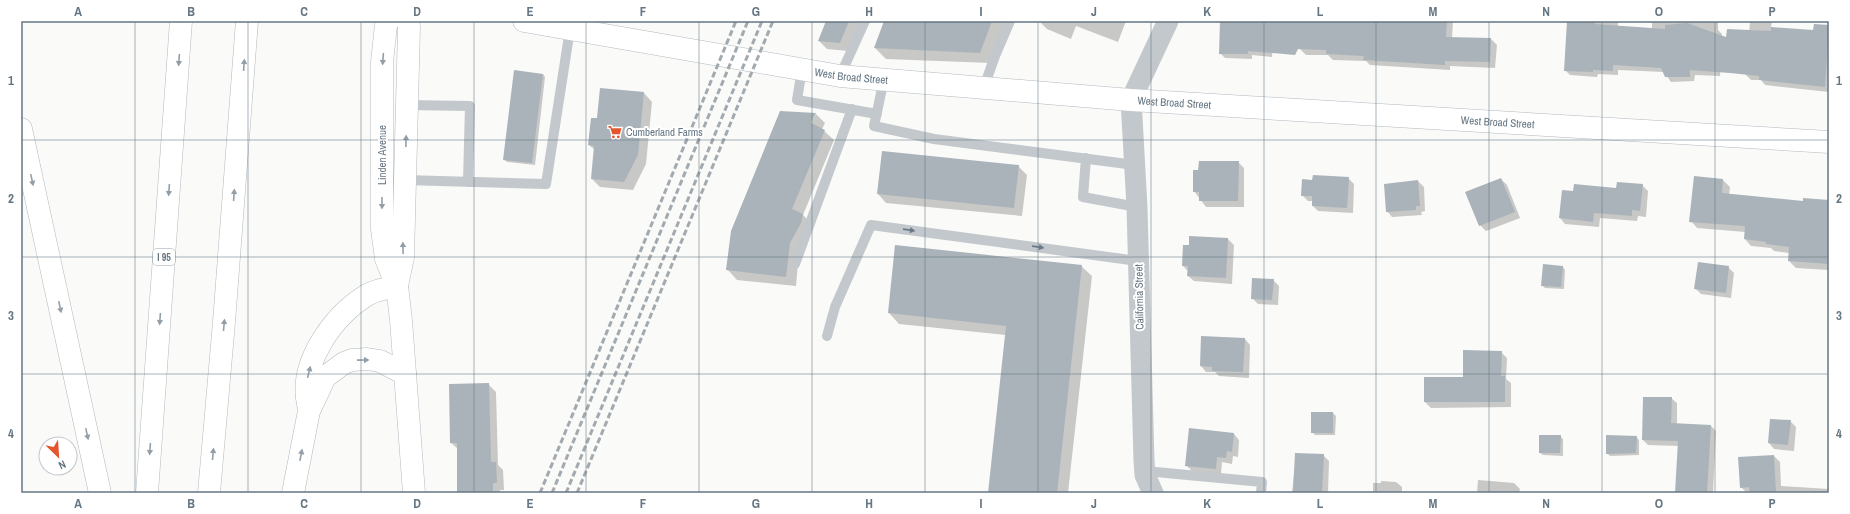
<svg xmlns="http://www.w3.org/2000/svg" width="1850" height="514" font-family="'Archivo Narrow',sans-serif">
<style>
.shadow{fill:#0003}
.building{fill:#aab3b9}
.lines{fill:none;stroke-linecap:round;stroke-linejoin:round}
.secondary-casing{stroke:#b3babf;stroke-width:23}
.primary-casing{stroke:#b5babe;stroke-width:23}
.highway-casing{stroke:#b4b9bd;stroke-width:23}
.lane{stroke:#c3c8cc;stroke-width:10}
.street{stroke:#c3c8cc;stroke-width:21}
.secondary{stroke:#fff;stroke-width:22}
.primary{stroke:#fff;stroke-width:22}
.highway{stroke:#fff;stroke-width:22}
.rail{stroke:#a2aab0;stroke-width:3;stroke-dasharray:6 3;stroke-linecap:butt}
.oneway{fill:#939fa8}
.oneway2{fill:#6a7a87}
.grid{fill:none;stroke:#657683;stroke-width:1;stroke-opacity:0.55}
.labels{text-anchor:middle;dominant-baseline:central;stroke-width:4;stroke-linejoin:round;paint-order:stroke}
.shield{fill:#fff;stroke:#939fa8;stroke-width:1}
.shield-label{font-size:10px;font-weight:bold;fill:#657683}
.street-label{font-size:11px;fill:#657683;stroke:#fff}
.poi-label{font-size:11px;fill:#657683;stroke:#fff;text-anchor:start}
.neatline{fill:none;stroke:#657683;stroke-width:1.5}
.grid-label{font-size:13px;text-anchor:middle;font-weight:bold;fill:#657683}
</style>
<rect width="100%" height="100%" fill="#fafaf8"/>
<path class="shadow" d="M827 21H861L848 51 827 49 819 41Z
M885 21H1007L991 63 886 59 875 48Z
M1042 21H1126L1118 42 1076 26 1071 39 1047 29 1041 23Z
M1221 21H1275L1272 57 1252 55V59L1225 58 1220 53Z
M1303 21H1453L1452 38 1491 39 1497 45 1495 68 1450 66V70L1370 65 1366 61 1333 60 1328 55H1306L1300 49Z
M1568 21H1618V27L1652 29V21H1718V30L1722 34 1720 76 1695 75 1694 81 1671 82 1664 72 1618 70V75L1598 74 1597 77 1570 75 1565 70Z
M1750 21H1772L1771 28 1814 31 1815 25 1829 26V92L1765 85 1761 80H1751L1746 75Z
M543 74 545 77 535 165 507 162 504 159Z
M601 89 644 93 652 102 646 164 633 190 600 187 592 179 595 150 589 145 598 120Z
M816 114 825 123 822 129 834 140 803 215 812 224 799 252 796 286 737 280 728 270Z
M1238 162 1244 168V207H1206L1194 191Z
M1018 166 1027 175 1022 216 886 203 878 194Z
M1348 178 1354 184 1353 213 1318 211 1313 206V201H1308L1302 195 1313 181Z
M1501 179 1507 185 1520 218 1486 231 1480 225Z
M1723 180 1730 187 1729 195 1803 202 1829 201V270L1796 268 1789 261V253L1774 251 1771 248 1751 246 1745 239V232L1697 228 1691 221Z
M1418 181 1424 187 1425 211 1421 212 1422 215 1392 217 1387 211Z
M1642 185 1648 191 1646 217 1638 216 1637 221 1600 218 1599 227 1565 224 1560 218 1617 189Z
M1190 237 1228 239 1234 245 1232 284 1194 281 1188 276 1189 272 1183 266 1190 246Z
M1081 266 1092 276 1068 493H989L1006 335 899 324 889 313Z
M1563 267 1565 270 1564 289 1545 288 1542 285Z
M1728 267 1734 273 1731 298 1701 294 1695 288Z
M1273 280 1279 286 1278 305 1258 304 1252 298Z
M1202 337 1245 339 1250 345 1249 378 1219 376 1215 372H1206L1201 366Z
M1501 352 1507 358 1506 379 1511 383V407L1431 408 1425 402Z
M488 384 496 392 498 465 503 470 504 490H500V493H458V449L451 443Z
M1671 398 1677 403V425L1711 426 1716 431 1713 493H1677L1679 446 1648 445 1643 440Z
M1333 413 1336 416 1335 435H1315L1312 432Z
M1771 420 1790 421 1796 427 1794 451 1774 449 1769 443Z
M1234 434 1239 440 1238 457 1233 456 1232 464 1222 462 1221 474 1192 471 1186 465Z
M1560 436 1563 439V456L1543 455 1540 453Z
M1636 437 1639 440V455L1610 456 1607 453Z
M1296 454 1323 455 1329 461 1328 493H1292Z
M1774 456 1780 462 1781 486 1829 489V493H1747L1741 487Z
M1478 480 1514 483 1520 489 1519 493H1477Z
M1381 481 1396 482 1402 487V493H1373V483H1381Z"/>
<path class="building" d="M826 21H849L840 43 818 41Z
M884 21H992L980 53 874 48Z
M1220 21H1447L1446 37 1491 38 1490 62 1445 61V65L1363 60 1364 56 1326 54V50L1298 49 1295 55 1248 51V54H1219Z
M1567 21H1595V24L1665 29V25L1687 23 1726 37 1727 29 1771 31V27L1813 30 1814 24 1829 25 1825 87 1759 80V76L1730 73 1690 70V77H1665L1661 68 1613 65V71L1593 70V72L1564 71Z
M514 70 543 74 532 163 503 160Z
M600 88 644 92 638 155 624 182 591 179 594 146 588 145 591 118H597Z
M780 111 816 113 811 123 825 130 792 209 803 214 801 223 790 243 786 277 726 270 731 231Z
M882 151 1019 165 1014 208 877 194Z
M1199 161H1239L1238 201H1199V192H1193V170H1198Z
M1313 175 1349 177 1347 208 1312 206V196H1301L1302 179 1312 180Z
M1694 176 1723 179 1722 193 1803 201V198L1829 200V264L1788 261 1789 247 1766 244V242L1744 239 1745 226 1689 222Z
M1501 178 1515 212 1479 226 1465 192Z
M1418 180 1420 206H1416V210L1386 212 1384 184Z
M1617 182 1643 184 1640 211 1632 210V216L1594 213 1593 222 1559 218 1562 190 1573 191 1574 184 1616 188Z
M1189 236 1228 238 1226 278 1187 276 1188 266H1182L1183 245H1189Z
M895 245 1082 265 1057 493H988L1006 326 888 313Z
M1698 262 1729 266 1726 293 1694 289Z
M1543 264 1563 266 1561 287 1541 286Z
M1252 278 1274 279 1272 300 1251 299Z
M1201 336 1245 338 1243 372 1212 371V367L1200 366Z
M1463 350 1502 351 1501 376H1505V402H1424V377H1463Z
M489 383 491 462H496L497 483H493V493H457V443H450L449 384Z
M1643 397H1672L1671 423 1711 425 1707 493H1675L1678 441 1642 440Z
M1311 412H1333V433H1311Z
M1770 419 1791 420 1788 445 1768 443Z
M1189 428 1234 433 1232 452 1227 451 1226 458 1217 457 1216 469 1185 466Z
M1539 435H1561L1560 453H1539Z
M1606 435 1637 436 1636 453 1606 454Z
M1295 453 1324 454 1322 493H1293Z
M1774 455 1776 493H1750L1749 487 1740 488 1738 457Z"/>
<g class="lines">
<g class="secondary-casing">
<g id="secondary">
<path id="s1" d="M524 21 840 76 1131 100 1829 142"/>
<path d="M397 286 401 320 414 493"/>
</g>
</g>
<g class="primary-casing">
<path id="primary" d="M388 21 386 25 382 62V229L386 259 397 286
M397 286 403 257 409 27 408 21"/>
</g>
<g class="highway-casing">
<path id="highway" d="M21 129 100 493
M308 404C299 363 333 316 367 295 376 290 386 288 397 286
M147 493 181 21
M209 493 224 322 247 21
M293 493 309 411 325 377 344 363 352 360 367 359 380 361 405 374"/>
</g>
<path class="lane" d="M802 69 797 100 877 114
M840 76 865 21
M884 79 874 126 934 139 1135 165
M984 87 995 56 1010 21
M406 105 470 106 468 182
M1086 158 1083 197 1137 207
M405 180 546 184 570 29
M795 264 852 109
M827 336 835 307 871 225 1138 261
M1145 471 1262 482 1261 493"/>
<path class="street" d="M1153 493 1145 475 1144 461 1137 207 1131 100 1168 21"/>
<use href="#secondary" class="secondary"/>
<use href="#primary" class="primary"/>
<use href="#highway" class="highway"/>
<path class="rail" d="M540 493 736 21
M552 493 748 21
M566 493 762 21
M577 493 773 21"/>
</g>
<defs><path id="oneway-solid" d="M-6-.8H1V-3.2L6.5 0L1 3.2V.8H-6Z"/></defs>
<g class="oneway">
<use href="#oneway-solid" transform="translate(383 59) rotate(94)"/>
<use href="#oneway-solid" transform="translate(179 60) rotate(94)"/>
<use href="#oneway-solid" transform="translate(244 65) rotate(-86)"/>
<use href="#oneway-solid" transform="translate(406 141) rotate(-89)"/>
<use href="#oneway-solid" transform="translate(32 180) rotate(78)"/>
<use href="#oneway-solid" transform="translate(169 190) rotate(94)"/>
<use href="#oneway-solid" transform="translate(234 195) rotate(-86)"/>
<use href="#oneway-solid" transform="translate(382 203) rotate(90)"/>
<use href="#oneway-solid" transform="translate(403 248) rotate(-91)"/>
<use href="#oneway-solid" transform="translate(60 307) rotate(78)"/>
<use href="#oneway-solid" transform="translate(160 319) rotate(94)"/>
<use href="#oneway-solid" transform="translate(224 325) rotate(-85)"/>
<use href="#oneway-solid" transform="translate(363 360) rotate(-1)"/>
<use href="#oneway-solid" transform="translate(309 372) rotate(-76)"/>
<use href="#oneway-solid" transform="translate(87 434) rotate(78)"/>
<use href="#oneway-solid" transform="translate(150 449) rotate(94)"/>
<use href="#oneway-solid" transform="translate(213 454) rotate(-85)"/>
<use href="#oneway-solid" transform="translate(301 455) rotate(-79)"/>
</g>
<g class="oneway2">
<use href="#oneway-solid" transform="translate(909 230) rotate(8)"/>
<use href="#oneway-solid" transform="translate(1038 247) rotate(8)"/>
</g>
<path class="grid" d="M135 21V493M248 21V493M361 21V493M474 21V493M586 21V493M699 21V493M812 21V493M925 21V493M1038 21V493M1151 21V493M1264 21V493M1376 21V493M1489 21V493M1602 21V493M1715 21V493M21 140H1829M21 257H1829M21 374H1829"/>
<defs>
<g id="supermarket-bare" transform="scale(1.08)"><path d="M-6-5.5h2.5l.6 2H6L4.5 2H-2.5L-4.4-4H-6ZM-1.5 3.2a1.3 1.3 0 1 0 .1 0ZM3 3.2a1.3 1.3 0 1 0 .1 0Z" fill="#e4572e" stroke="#fff" stroke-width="2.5" paint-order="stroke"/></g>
</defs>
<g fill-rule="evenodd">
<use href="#supermarket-bare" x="615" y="132"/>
</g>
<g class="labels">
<rect class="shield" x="153" y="249" width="22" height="16" rx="3"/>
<g class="shield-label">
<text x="164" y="257">I 95</text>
</g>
<g class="street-label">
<text stroke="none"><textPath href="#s1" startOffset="332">West Broad Street</textPath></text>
<text stroke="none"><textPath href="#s1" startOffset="656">West Broad Street</textPath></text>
<text stroke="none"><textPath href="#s1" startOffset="980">West Broad Street</textPath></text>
<text transform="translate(382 155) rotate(-90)">Linden Avenue</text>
<text transform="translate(1139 297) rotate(-91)">California Street</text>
</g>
<g class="poi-label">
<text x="626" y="132">Cumberland Farms</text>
</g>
</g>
<rect width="1850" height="514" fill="none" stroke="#ffffff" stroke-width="44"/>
<g transform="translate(58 456) rotate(155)"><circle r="19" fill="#ffffff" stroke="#c1c8cd"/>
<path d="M0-3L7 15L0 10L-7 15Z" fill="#e4572e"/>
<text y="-6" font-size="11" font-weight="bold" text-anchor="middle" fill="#657683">N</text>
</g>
<rect x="22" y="22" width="1806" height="470" class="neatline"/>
<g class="grid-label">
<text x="78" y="16">A</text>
<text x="191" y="16">B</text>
<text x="304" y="16">C</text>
<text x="417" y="16">D</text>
<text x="530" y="16">E</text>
<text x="643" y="16">F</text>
<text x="756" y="16">G</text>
<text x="869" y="16">H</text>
<text x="981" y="16">I</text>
<text x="1094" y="16">J</text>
<text x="1207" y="16">K</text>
<text x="1320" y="16">L</text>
<text x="1433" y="16">M</text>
<text x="1546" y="16">N</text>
<text x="1659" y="16">O</text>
<text x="1772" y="16">P</text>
<text x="11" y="85">1</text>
<text x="1839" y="85">1</text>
<text x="11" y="203">2</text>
<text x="1839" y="203">2</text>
<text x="11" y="320">3</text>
<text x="1839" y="320">3</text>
<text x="11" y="438">4</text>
<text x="1839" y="438">4</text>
<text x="78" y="508">A</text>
<text x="191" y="508">B</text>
<text x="304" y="508">C</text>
<text x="417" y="508">D</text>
<text x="530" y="508">E</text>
<text x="643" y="508">F</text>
<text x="756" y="508">G</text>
<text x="869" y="508">H</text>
<text x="981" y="508">I</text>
<text x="1094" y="508">J</text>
<text x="1207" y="508">K</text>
<text x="1320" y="508">L</text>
<text x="1433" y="508">M</text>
<text x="1546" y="508">N</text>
<text x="1659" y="508">O</text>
<text x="1772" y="508">P</text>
</g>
</svg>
